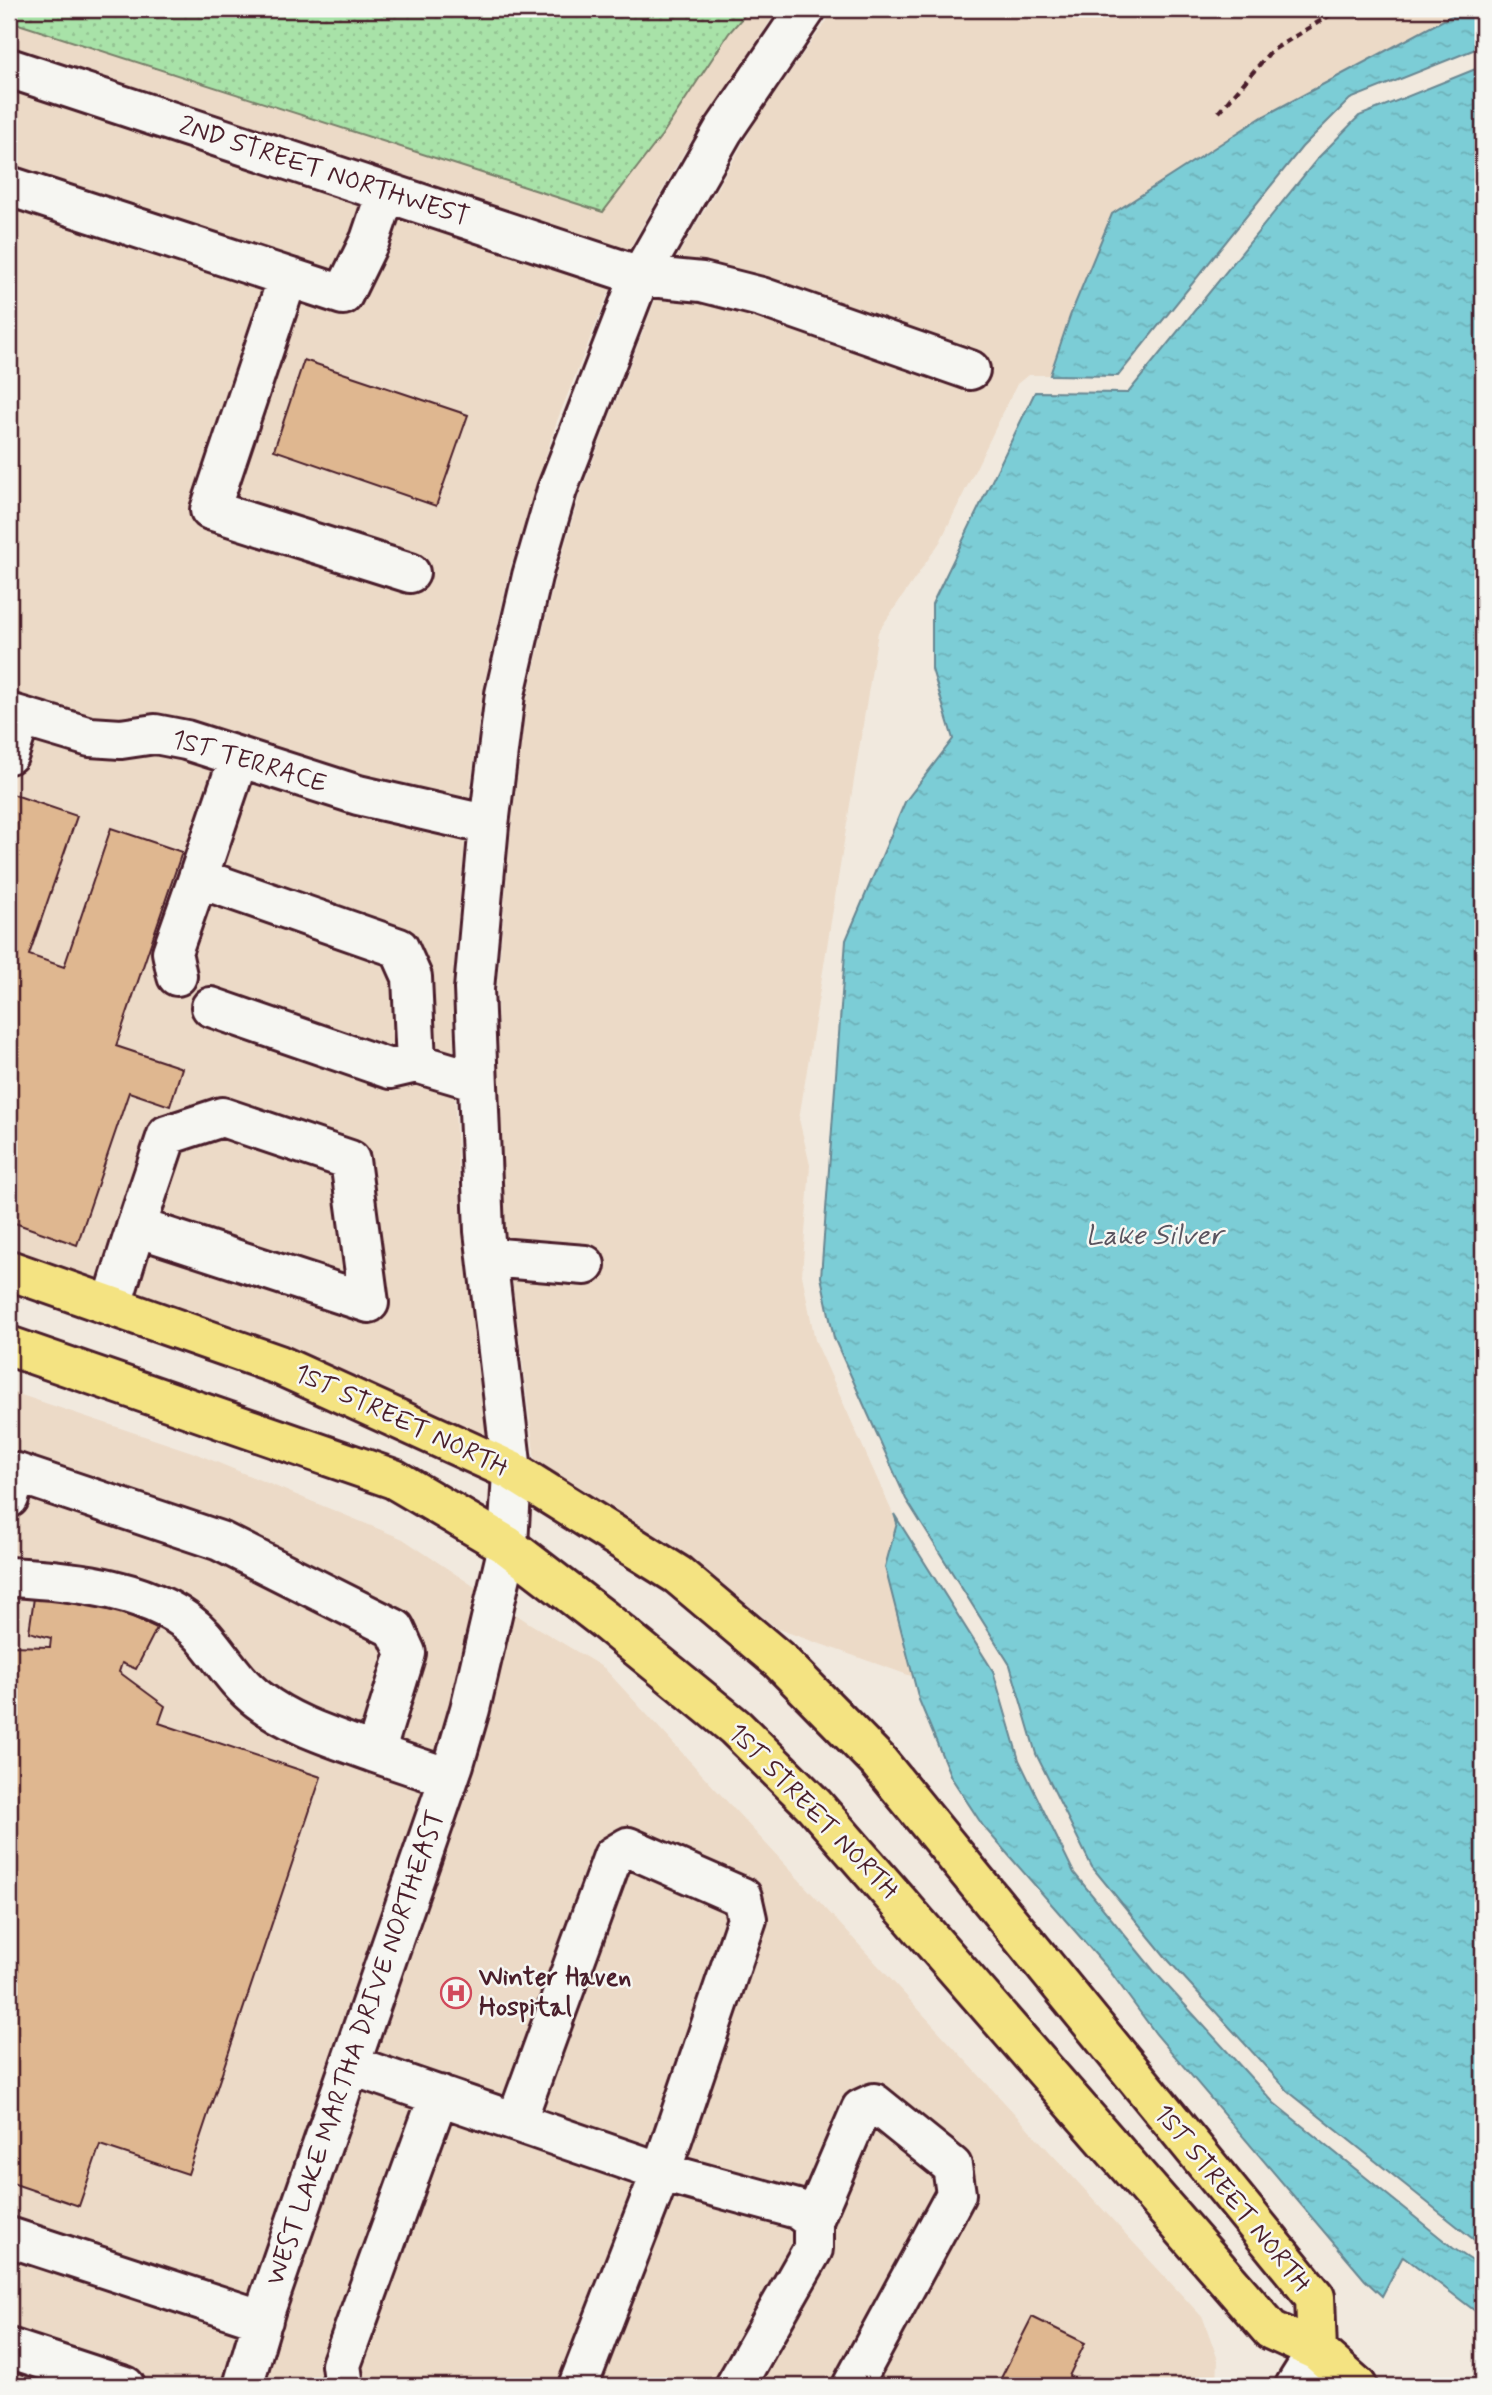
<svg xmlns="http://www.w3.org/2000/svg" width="1492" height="2395" font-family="Mynerve,sans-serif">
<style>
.built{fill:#ecdac7}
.park{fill:url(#park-dots);stroke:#79806a;stroke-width:2}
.water{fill:url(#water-ripples);stroke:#688792;stroke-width:2}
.building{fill:#dfb790;stroke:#4a1f2b;stroke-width:2}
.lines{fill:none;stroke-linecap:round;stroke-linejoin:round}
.minor-casing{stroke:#4a1f2b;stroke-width:44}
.major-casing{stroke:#4a1f2b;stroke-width:44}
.path{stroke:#4a1f2b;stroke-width:4.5;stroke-dasharray:7 5;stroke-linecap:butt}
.minor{stroke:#f6f6f2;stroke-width:38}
.major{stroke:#f4e382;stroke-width:38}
.labels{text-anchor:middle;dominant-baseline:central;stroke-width:5;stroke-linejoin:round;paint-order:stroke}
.street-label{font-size:26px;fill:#4a1f2b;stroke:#f6f6f2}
.poi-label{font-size:26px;font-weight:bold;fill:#4a1f2b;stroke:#f6f6f2;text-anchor:start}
.water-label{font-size:28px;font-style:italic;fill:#59535e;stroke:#f6f6f2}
</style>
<defs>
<pattern id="park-dots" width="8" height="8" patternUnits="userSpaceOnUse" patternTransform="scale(1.75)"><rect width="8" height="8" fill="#a8e2a8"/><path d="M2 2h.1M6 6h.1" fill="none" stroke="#92c191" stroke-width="1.8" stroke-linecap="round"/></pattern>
<pattern id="water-ripples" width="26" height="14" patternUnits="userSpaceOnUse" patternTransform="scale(1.75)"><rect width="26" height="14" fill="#7ccdd6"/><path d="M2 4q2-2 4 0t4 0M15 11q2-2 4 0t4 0" fill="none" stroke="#6db0b8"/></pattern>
</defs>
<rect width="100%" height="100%" fill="#f1e9de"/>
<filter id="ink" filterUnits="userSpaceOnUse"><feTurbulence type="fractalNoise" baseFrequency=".0143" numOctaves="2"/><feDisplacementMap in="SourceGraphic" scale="14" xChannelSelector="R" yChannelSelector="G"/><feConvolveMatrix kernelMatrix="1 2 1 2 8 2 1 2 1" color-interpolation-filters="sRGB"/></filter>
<g filter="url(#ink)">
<path class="built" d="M750 9H778L684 152 628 251 9 47V21L603 212 662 135 729 33Z
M835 9H1464L1262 117 1226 140 1070 316 1050 375H1028L1017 384 940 542 878 632 799 1119 810 1165 802 1275 815 1340 897 1523 885 1567 914 1677 778 1629 690 1559 535 1461 506 1231 500 1134 497 991 511 829 527 699 554 583 579 497 661 285 759 116Z
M9 89 611 287 557 421 510 569 483 689 469 800 363 775 188 719 158 714 119 719 93 716 9 692Z
M9 734 89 757 121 760 157 755 181 759 352 814 465 840 452 986 456 1132 462 1231 486 1437 287 1346 9 1249Z
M9 1391 192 1452 403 1539 529 1623 604 1668 1203 2318 1218 2360 1217 2386H9Z"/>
<path class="park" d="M9 9H750L729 33 662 135 603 212 9 21Z"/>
<path class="water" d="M1464 9H1483V46L1350 99 1302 147 1118 376 1050 375 1070 316 1112 214 1262 117Z
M1483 66V2247L1289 2092 1169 1961 1092 1867 1036 1754 1010 1665 906 1499 834 1338 821 1277 846 940 905 802 953 739 932 669V604L1035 392 1128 393 1318 158 1359 116Z
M894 1514 993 1671 1019 1760 1074 1873 1154 1971 1274 2103 1453 2248 1483 2268V2317L1403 2256 1382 2296 1365 2280 1156 2034 1109 1970 983 1826 951 1777 919 1700 885 1567 897 1523Z"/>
<path class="building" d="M304 360 468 415 436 506 274 450Z
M12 794 77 816 29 955 64 967 111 828 182 852 116 1046 182 1068 170 1106 129 1092 77 1245 9 1221V805Z
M35 1591 120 1611 157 1628 136 1669 122 1663 119 1672 165 1706 159 1723 321 1777 188 2174 100 2145 79 2206 9 2182V1646L50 1647 51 1638 29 1632Z
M1032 2317 1085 2343 1069 2376 1080 2382 1077 2386H997Z"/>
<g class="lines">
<g class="minor-casing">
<path id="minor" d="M9 68 640 276 702 282 761 297 970 370
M9 186 343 295 370 240 386 193
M288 277 210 510 410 573
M9 713 90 737 121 739 155 734 186 740 358 795 489 825
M9 754 21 717
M239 757 198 878 399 948 412 977 416 1063
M177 976 172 952 198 878
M211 1007 390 1069 416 1063 477 1081
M488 1257 585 1265
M112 1306C128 1248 148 1192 167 1135L222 1117 350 1160 369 1303 136 1227
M9 1498 17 1473 220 1541 395 1629 406 1653 375 1753 449 1778
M9 1577C70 1580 159 1588 203 1636 222 1658 236 1683 259 1700 293 1726 335 1738 375 1753
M350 2065 661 2172 797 2209 813 2221
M516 2122 613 1856 628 1847 742 1897 747 1919 661 2172 578 2386
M9 2237 263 2320
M9 2348 125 2386
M243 2386 266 2308 454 1764 470 1709 508 1546 512 1471 484 1231 474 989 489 825 505 694 532 576 557 490 640 276 723 131 806 9
M344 2386 341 2365 439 2095
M735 2386 813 2249V2221L861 2109 874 2103 952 2166 956 2194 852 2386
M1295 2386 1317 2351"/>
</g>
<g class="major-casing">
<path id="major" d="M9 1270 279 1365 512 1471 678 1575 780 1661 878 1761 1315 2297 1317 2351
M9 1346 394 1479 508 1546 603 1619 735 1727 814 1805 1271 2330 1317 2351 1357 2386"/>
</g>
<path class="path" d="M1219 112 1271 51 1340 9"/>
<use href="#minor" class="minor"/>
<use href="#major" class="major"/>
</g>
</g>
<defs>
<g id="hospital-ring" transform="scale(1.575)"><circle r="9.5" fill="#f6f6f2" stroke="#d1495b" stroke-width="1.5"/><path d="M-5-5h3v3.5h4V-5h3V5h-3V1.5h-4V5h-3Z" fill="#d1495b"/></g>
</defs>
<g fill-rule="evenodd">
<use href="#hospital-ring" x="456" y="1993"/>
</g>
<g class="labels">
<g class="street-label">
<text transform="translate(324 172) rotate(18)">2ND STREET NORTHWEST</text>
<text transform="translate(249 762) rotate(17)">1ST TERRACE</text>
<text transform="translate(401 1421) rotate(25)">1ST STREET NORTH</text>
<text transform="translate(813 1812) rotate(46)">1ST STREET NORTH</text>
<text transform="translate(356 2048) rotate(-71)">WEST LAKE MARTHA DRIVE NORTHEAST</text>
<text transform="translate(1232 2199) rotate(51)">1ST STREET NORTH</text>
</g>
<g class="poi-label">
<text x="479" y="1978">Winter Haven<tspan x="479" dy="30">Hospital</tspan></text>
</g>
<g class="water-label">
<text x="1154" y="1236">Lake Silver</text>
</g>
</g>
<rect width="1492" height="2395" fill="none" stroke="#f6f6f2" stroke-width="35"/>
<rect x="18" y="18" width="1457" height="2360" fill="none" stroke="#4a1f2b" stroke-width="2.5" filter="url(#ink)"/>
</svg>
